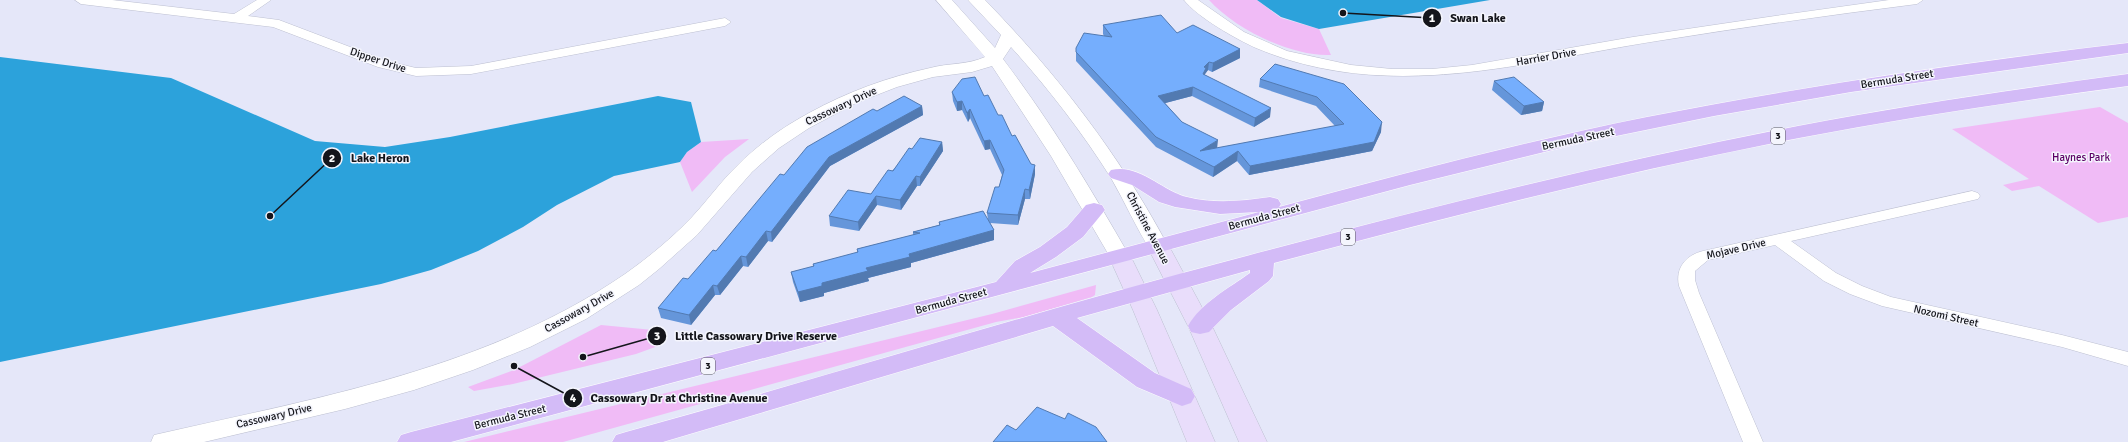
<svg xmlns="http://www.w3.org/2000/svg" width="2128" height="442" font-family="Signika,sans-serif">
<style>
.green{fill:#f0bbf6}
.water{fill:#2ca2db}
.lines{fill:none;stroke-linecap:round;stroke-linejoin:round}
.minor-casing{stroke:#bdc0d1;stroke-width:1}
.tertiary-casing{stroke:#bdc0d1;stroke-width:1}
.secondary-casing{stroke:#bdc0d1;stroke-width:1}
.primary-casing{stroke:#fff;stroke-width:1}
.minor{fill:#fff;fill-rule:evenodd}
.tertiary{fill:#fff;fill-rule:evenodd}
.secondary{fill:#e9ddfb;fill-rule:evenodd}
.primary{fill:#d3bbf7;fill-rule:evenodd}
.wall{fill:#6596da}
.shaded-wall{fill:#527ab1}
.building{fill:#75aefd;stroke:#527ab1}
.labels{text-anchor:middle;dominant-baseline:central;stroke-width:3;stroke-linejoin:round;paint-order:stroke}
.shield{fill:#f4f5fd;stroke:#57585f;stroke-width:1}
.shield-label{font-size:10px;font-weight:bold;fill:#14151b}
.street-label{font-size:11px;fill:#14151b;stroke:#f4f5fd}
.park-label{font-size:11px;fill:#5b0065;stroke:#f4f5fd}
.leader{fill:none;stroke:#14151b;stroke-width:1.5}
.callout-dot{fill:#14151b;stroke:#f4f5fd;stroke-width:1.5}
.mark-label{font-size:12px;text-anchor:middle;font-weight:bold;fill:#fff}
.callout-label{font-size:12px;text-anchor:middle;font-weight:bold;fill:#14151b;stroke:#f4f5fd;stroke-width:3;stroke-linejoin:round;paint-order:stroke}
</style>
<rect width="100%" height="100%" fill="#e5e7f9"/>
<path class="green" d="M1209 0H1257L1281 18 1319 29 1331 55C1292 57 1235 29 1209 0Z
M2100 107 2128 123V217L2098 223 2039 186 2012 191 2003 185 2029 179 1952 129Z
M749 139 725 157 692 192 680 162 687 152 701 142Z
M1096 285 1095 295 1092 297 1024 317 996 322 563 442H464L992 314Z
M601 325 653 330 658 346 636 354 513 384 474 391 468 387 514 370Z"/>
<path class="water" d="M1257 0H1490L1319 29 1281 17Z
M0 57 171 78 315 141 385 147 450 137 658 96 691 102 701 142 687 152 680 162 614 176 557 205 523 227 478 251 431 270 381 284 0 362Z"/>
<g class="lines">
<g class="minor-casing">
<path id="minor" d="M75 0H112L234 14 257 0H271L248 16 279 20 387 61 416 68 471 66 725 18 731 22 725 26 471 74 416 76 378 67 273 27 81 4Z
M1184 0H1198L1244 32 1287 51 1351 65 1392 69H1432L1472 65 1633 37 1775 16 1889 0H1923L1917 4C1830 15 1744 27 1657 41 1523 62 1389 104 1256 48 1236 39 1197 17 1184 0Z
M1972 191 1978 193 1980 196 1978 199 1791 241 1836 273 1862 286 1891 297 2062 335 2128 352V366L2062 347 1882 306 1850 294 1824 281 1775 245 1708 260 1695 271V280L1699 293 1763 442H1743L1679 286C1675 268 1686 255 1703 251Z"/>
</g>
<g class="tertiary-casing">
<path id="tertiary" d="M936 0H952L995 48 1001 35 968 0H985C1057 74 1119 154 1168 246L1165 251 1158 252 1151 251C1136 228 1125 202 1111 178 1082 132 1048 88 1011 47L1003 59C1051 122 1091 189 1130 257L1127 262 1120 264 1113 262 1051 156 992 66 972 72 933 77 897 87 856 103 809 128 779 148 752 172 697 235 659 269 639 285 586 319 530 347 473 370 414 390 345 409 204 442H151L154 435 163 433C322 397 488 368 625 274 649 257 672 238 692 217 708 200 721 181 738 165 759 144 783 127 809 113 847 92 888 77 930 68 948 63 968 65 985 57Z"/>
</g>
<g class="secondary-casing">
<path id="secondary" d="M1158 239 1166 241 1169 246 1212 326 1267 442H1239L1188 326 1147 246 1150 241Z
M1120 250 1128 252 1131 257 1157 310 1215 442H1187L1133 310 1109 257 1112 252Z"/>
</g>
<g class="primary-casing">
<path id="primary" d="M2128 43V53L1851 92 1714 116 1577 144 1410 185 451 442H397L401 435 411 432 996 282 1015 261 1040 247 1067 227 1086 205 1094 203 1102 205 1105 210 1083 237 1056 257 1030 273 1259 212 1220 214 1175 207 1159 202 1132 185 1111 178 1108 174 1111 170C1139 163 1162 191 1187 197 1214 204 1243 201 1270 197L1278 199 1281 204 1279 207C1401 174 1523 142 1647 117 1806 86 1967 62 2128 43Z
M2128 74V86C2018 101 1908 117 1799 138 1622 172 1448 217 1274 263L1273 276 1269 281 1231 310 1209 332 1200 334 1191 332 1188 326C1201 303 1229 288 1250 273V270L1077 318 1155 373 1191 389 1195 396 1191 403 1182 406 1137 387 1053 326 663 442H612L616 435 626 432C811 381 994 324 1179 274 1384 219 1590 166 1798 126 1907 105 2018 89 2128 74Z"/>
</g>
<use href="#minor" class="minor"/>
<use href="#tertiary" class="tertiary"/>
<use href="#secondary" class="secondary"/>
<use href="#primary" class="primary"/>
</g>
<path class="wall" d="M1103 25 1177 33 1240 49V58L1212 72 1208 70 1205 74V75L1270 117 1254 127 1192 96 1165 103 1182 122 1217 148 1335 126 1316 106 1259 87 1260 79 1275 64 1381 132 1372 151 1249 175 1237 161 1213 177 1156 147 1076 61V48L1104 36 1103 34Z
M1494 81 1544 102 1542 111 1521 115 1492 90Z
M952 92 984 96 1012 136 1035 174 1030 199H1025L1018 225 990 223 994 230V240L911 263V267L868 278 869 281 824 293V296L800 302 793 282 791 272 813 267V264L857 253V249L913 235V232L939 225V222L988 220 987 213 999 187 1002 175 990 149 985 150 970 118 968 122 962 110 957 111 953 101Z
M922 106 923 115 830 166 772 242 768 241 748 267 743 266 720 295H715L691 325 661 318 658 308 688 279 716 251 784 175 877 111Z
M942 142 943 151 920 186H917L901 210 877 205 859 231 830 226 829 216 871 194 912 149Z"/>
<path class="shaded-wall" d="M1240 49V58L1212 72 1213 63Z
M1209 62 1208 70 1205 74V77L1203 83 1204 67Z
M1193 87 1192 96 1158 105V96Z
M962 101V110L957 111V102Z
M1544 102 1542 111 1521 115 1524 106Z
M922 106 923 115 830 166 772 242 771 232 829 157Z
M1271 108 1270 117 1254 127 1255 118Z
M970 109V118L968 122 967 113Z
M1382 122 1381 132 1372 151 1249 175 1250 166Z
M990 140V149L985 150 984 141Z
M1218 140 1217 149 1199 160 1200 151Z
M942 142 943 151 920 186V177Z
M1238 151 1237 161 1213 177 1214 167Z
M1035 165V174L1030 199 1029 190Z
M916 176 917 186 901 210 900 200Z
M1025 189V199L1018 225V215Z
M876 196 877 205 859 231 858 222Z
M994 230V240L911 263V267L868 278 869 281 824 293V296L800 302 798 292 822 283 909 254Z
M766 231 768 241 748 267 746 257Z
M741 256 743 266 720 295 717 286Z
M713 285 715 295 691 325 689 315Z"/>
<path class="building" d="M1161 15 1177 33 1193 25 1240 49 1213 63 1209 62 1204 67 1206 68 1203 74 1271 108 1255 118 1193 87 1158 96 1182 122 1218 140 1200 151 1344 124 1317 97 1260 79 1275 64 1344 84 1382 122 1374 142 1250 166 1238 151 1214 167 1156 137 1076 52V48L1084 33 1112 37 1103 25Z
M975 77 984 96 988 95 998 115H1002L1012 136 1015 135 1031 164 1035 165 1029 190 1025 189 1018 215 987 213 995 187H999L1004 170 990 140 984 141 970 109 967 113 962 101 957 102 952 92 962 79Z
M1514 77 1544 102 1524 106 1494 81Z
M904 96 922 106 829 157 771 232 766 231 746 257 741 256 717 286 713 285 689 315 658 308 683 278 688 279 713 250 716 251 780 174 784 175 807 147 873 109 877 111Z
M920 138 942 142 920 177 916 176 900 200 876 196 858 222 829 216 848 190 871 194 888 170 893 171 909 148 912 149Z
M983 211 994 230 909 254 910 257 866 268 868 271 822 283V286L798 292 791 272 814 266 813 264 858 252 857 249 920 233 913 232 940 225 939 222Z
M1037 407 1065 419 1068 413 1096 427 1107 442H993L1007 425 1016 430Z"/>
<g class="labels">
<g class="shield">
<rect x="1771" y="128" width="14" height="16" rx="3"/>
<rect x="1341" y="229" width="14" height="16" rx="3"/>
<rect x="701" y="358" width="14" height="16" rx="3"/>
</g>
<g class="shield-label">
<text x="1778" y="136">3</text>
<text x="1348" y="237">3</text>
<text x="708" y="366">3</text>
</g>
<g class="street-label">
<text transform="translate(1546 57) rotate(-10)">Harrier Drive</text>
<text transform="translate(378 60) rotate(18)">Dipper Drive</text>
<text transform="translate(1897 79) rotate(-9)">Bermuda Street</text>
<text transform="translate(841 106) rotate(-25)">Cassowary Drive</text>
<text transform="translate(1578 139) rotate(-12)">Bermuda Street</text>
<text transform="translate(1264 217) rotate(-15)">Bermuda Street</text>
<text transform="translate(1148 228) rotate(62)">Christine Avenue</text>
<text transform="translate(1736 249) rotate(-13)">Mojave Drive</text>
<text transform="translate(951 301) rotate(-15)">Bermuda Street</text>
<text transform="translate(579 311) rotate(-29)">Cassowary Drive</text>
<text transform="translate(1946 316) rotate(13)">Nozomi Street</text>
<text transform="translate(274 416) rotate(-13)">Cassowary Drive</text>
<text transform="translate(510 417) rotate(-14)">Bermuda Street</text>
</g>
<g class="park-label">
<text x="2081" y="157">Haynes Park</text>
</g>
</g>
<path class="leader" d="M1343 13L1432 18M270 216L332 158M583 357L657 336M514 366L573 398"/>
<g class="callout-dot">
<circle cx="1343" cy="13" r="4"/>
<circle cx="270" cy="216" r="4"/>
<circle cx="583" cy="357" r="4"/>
<circle cx="514" cy="366" r="4"/>
<circle cx="1432" cy="18" r="10"/>
<circle cx="332" cy="158" r="10"/>
<circle cx="657" cy="336" r="10"/>
<circle cx="573" cy="398" r="10"/>
</g>
<g class="mark-label">
<text x="1432" y="22">1</text>
<text x="332" y="162">2</text>
<text x="657" y="340">3</text>
<text x="573" y="402">4</text>
</g>
<g class="callout-label">
<text x="1478" y="22">Swan Lake</text>
<text x="380" y="162">Lake Heron</text>
<text x="756" y="340">Little Cassowary Drive Reserve</text>
<text x="679" y="402">Cassowary Dr at Christine Avenue</text>
</g>
</svg>
